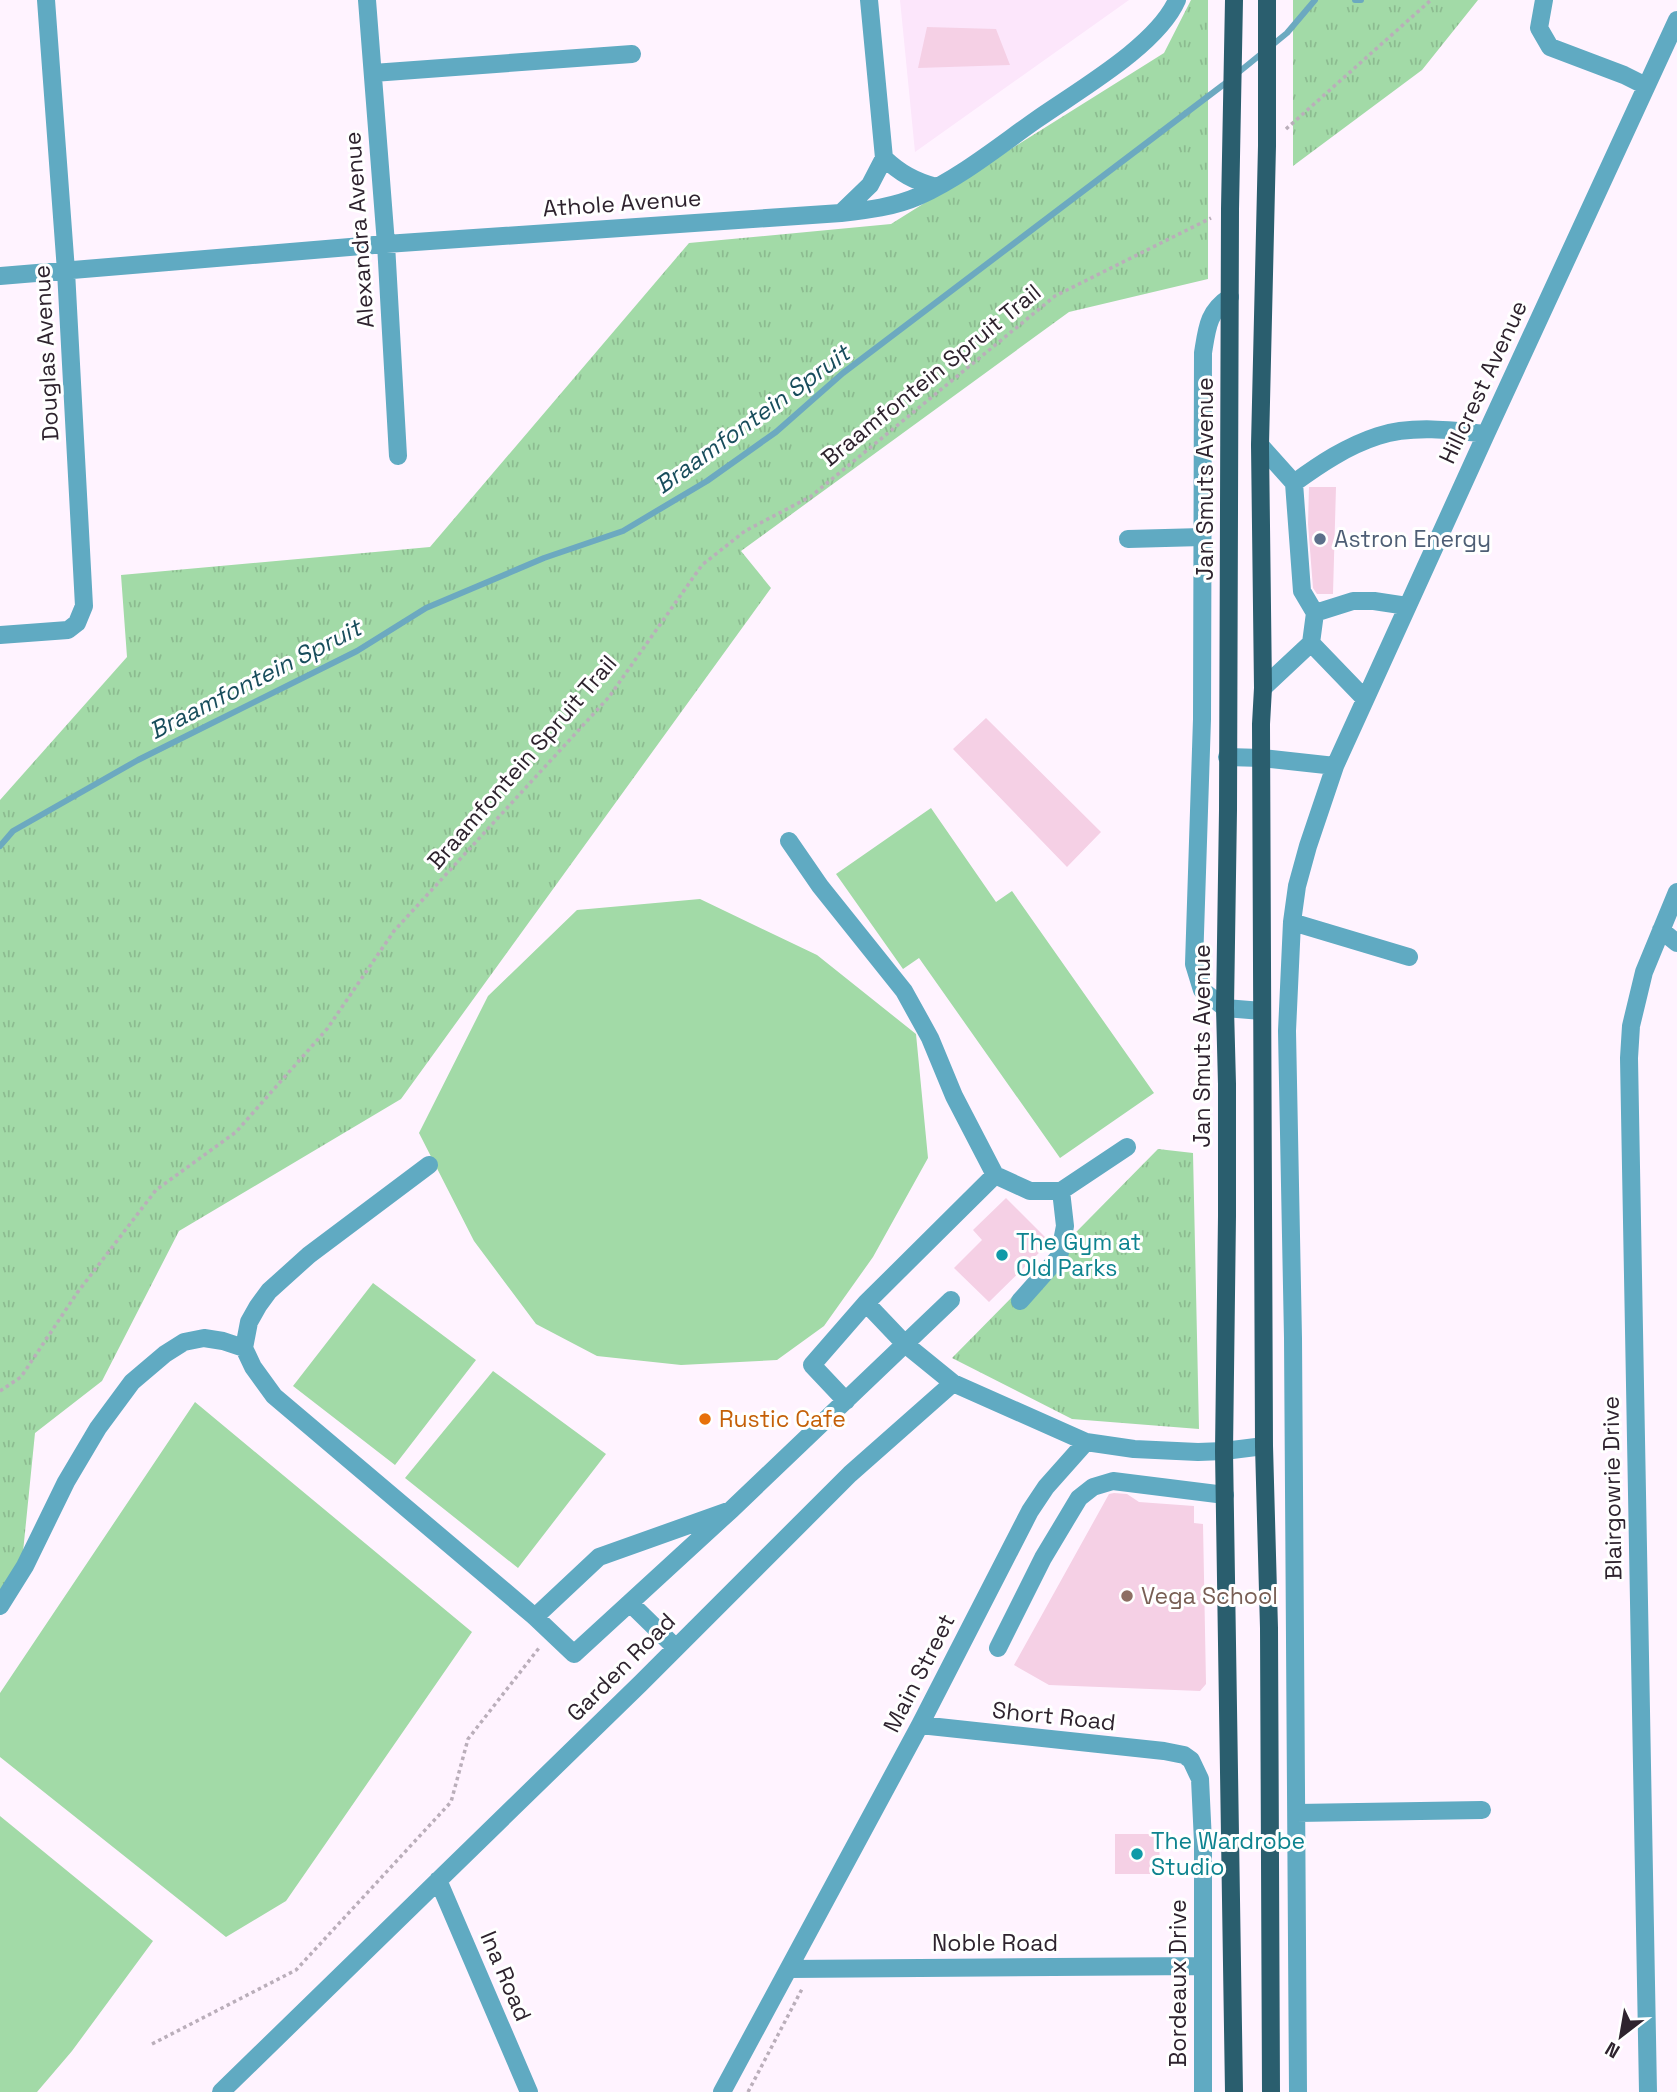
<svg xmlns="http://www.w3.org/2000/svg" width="1677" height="2092" font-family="'Space Grotesk',sans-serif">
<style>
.built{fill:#fce6fb}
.grass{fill:url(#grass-tufts)}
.pitch{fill:#a2daa7}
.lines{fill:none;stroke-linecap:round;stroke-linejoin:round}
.stream{stroke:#6ca9c0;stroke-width:6}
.building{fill:#f5d0e5}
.path{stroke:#baaeba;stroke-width:3.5;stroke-dasharray:3.5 3.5;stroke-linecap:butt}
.minor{stroke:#60aac2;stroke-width:18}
.major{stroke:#2a5e6e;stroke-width:18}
.service-dot{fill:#5c6f8a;stroke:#fff;stroke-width:2.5}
.culture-dot{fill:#0f9aa8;stroke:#fff;stroke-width:2.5}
.food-dot{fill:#e8710a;stroke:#fff;stroke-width:2.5}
.education-dot{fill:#8d6e63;stroke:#fff;stroke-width:2.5}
.labels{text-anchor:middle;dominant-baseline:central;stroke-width:6;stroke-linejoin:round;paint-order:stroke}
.street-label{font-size:23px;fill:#2e232e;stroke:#fff}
.service-label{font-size:23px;fill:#4e5e75;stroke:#fff;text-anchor:start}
.culture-label{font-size:23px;fill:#0d838f;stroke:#fff;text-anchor:start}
.food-label{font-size:23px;fill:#c56008;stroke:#fff;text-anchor:start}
.education-label{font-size:23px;fill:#785e54;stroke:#fff;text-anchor:start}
.water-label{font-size:24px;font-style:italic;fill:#184d5c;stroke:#fff}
</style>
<defs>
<pattern id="grass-tufts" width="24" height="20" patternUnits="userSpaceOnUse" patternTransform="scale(1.75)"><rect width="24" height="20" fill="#a2daa7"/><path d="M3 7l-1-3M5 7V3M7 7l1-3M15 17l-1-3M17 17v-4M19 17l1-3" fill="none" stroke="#8cbb90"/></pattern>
</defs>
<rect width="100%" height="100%" fill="#fff3ff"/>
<path class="built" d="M900 0H1129L915 152Z"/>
<path class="grass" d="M1191 0H1208V279L1069 312 741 551 771 588 401 1099 179 1231 102 1381 35 1433 22 1562 0 1598V800L127 657 121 575 430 547 689 243 891 224 1164 53Z
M1293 0H1478L1422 70 1293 166Z
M1158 1149 1193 1153 1199 1429 1072 1419 952 1358Z"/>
<path class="pitch" d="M931 808 996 902 1012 891 1154 1093 1060 1158 919 958 903 969 836 874Z
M700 899 817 955 916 1034 928 1158 873 1257 824 1326 777 1360 681 1365 597 1356 536 1324 474 1241 419 1133 488 996 577 910Z
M373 1283 476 1360 395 1465 293 1386Z
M493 1371 606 1454 518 1568 405 1478Z
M195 1402 472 1632 286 1901 226 1937 0 1757V1693Z
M0 1816 153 1941 72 2051 37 2092H0Z"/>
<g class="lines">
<path class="stream" d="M1355 0H1361
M0 846 13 831 138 760 357 651 426 608 544 558 623 531 707 481 776 432 843 373 1223 85 1287 33 1315 0"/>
</g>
<path class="building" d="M927 27 996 29 1010 65 918 68Z
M1309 487H1336L1333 594H1317L1313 588 1308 524Z
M986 718 1101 832 1067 867 953 749Z
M1006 1198 1050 1242 989 1302 954 1268 982 1240 973 1230Z
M1114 1493 1127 1494 1139 1502 1194 1506V1523L1203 1524 1206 1684 1200 1691 1049 1685 1014 1665 1109 1494Z
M1115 1834H1159L1160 1874H1115Z"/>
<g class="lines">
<path class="path" d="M1286 129 1431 0
M0 1391 21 1377 77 1293 156 1190 236 1132 327 1029 394 931 609 697 702 565 745 531 810 497 1055 296 1211 218
M152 2044 296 1970 451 1802 468 1739 539 1648
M748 2092 802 1989"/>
<path class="minor" d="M367 0 386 244 398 456
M1544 0 1539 28 1550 47 1624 75 1646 86
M373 73 632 54
M884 158C900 173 914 181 936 187
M841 213 870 185 884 158 869 0
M0 276 386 244 841 213C868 210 894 207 919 196 961 177 999 146 1036 120 1077 91 1157 46 1177 0
M1230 297C1208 311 1207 328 1203 353L1202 719 1194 964 1202 990 1225 1008 1262 1011
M1260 445 1294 483 1302 591 1315 613 1311 643 1263 688
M1294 483C1320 464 1347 446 1378 436 1411 425 1453 430 1486 434
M1128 539 1202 537
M1315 613 1353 601H1374L1407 606
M0 635 68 630 77 623 84 606 66 271 46 0
M1311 643 1365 699
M1227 757 1262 758 1335 766
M789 841 820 886 904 991 930 1038 954 1096 995 1175 1030 1191H1061L1127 1147
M1292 922 1409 957
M1661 930 1677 943
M429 1165 309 1255 269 1291 258 1306 249 1322 244 1348 253 1367 274 1396 535 1617
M1020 1301 1059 1257 1065 1226 1061 1191
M866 1303 905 1344 953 1383 1086 1442 1134 1449 1198 1452 1224 1451 1264 1446
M846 1401 812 1365 866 1303 995 1175
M731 1510 599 1557 535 1617 574 1654 731 1510 951 1300
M630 1603 676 1648
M0 1606 25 1566 66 1482 98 1428 132 1382 165 1354 184 1342 204 1338 223 1341 244 1348
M998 1648 1043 1558 1079 1498 1093 1487 1113 1481 1225 1495
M920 1725 1164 1751 1184 1755 1191 1760 1200 1779 1203 1842V2092
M1297 1813 1482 1810
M438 1880 529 2092
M789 1969 1202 1966
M221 2092 640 1684 850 1474 953 1383
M722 2092 920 1725 1030 1511 1046 1487 1086 1442
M1298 2092 1293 1338 1287 1031 1292 922 1297 886 1308 846 1335 766 1486 434 1677 20
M1648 2092 1629 1058 1631 1026 1644 972 1677 892"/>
<path class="major" d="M1234 0 1230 209 1228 810 1225 1008 1227 1084V1216L1224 1451 1234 2092
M1267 0V146L1260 445 1263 688 1261 724 1264 1446 1269 1628 1271 2092"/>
</g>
<circle class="service-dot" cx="1320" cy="539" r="7"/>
<g class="culture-dot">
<circle cx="1002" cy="1255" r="7"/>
<circle cx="1137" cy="1854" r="7"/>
</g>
<circle class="food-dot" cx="705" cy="1419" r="7"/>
<circle class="education-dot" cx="1127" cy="1596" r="7"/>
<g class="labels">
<g class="street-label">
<text transform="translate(622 203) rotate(-4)">Athole Avenue</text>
<text transform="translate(359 230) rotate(-94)">Alexandra Avenue</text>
<text transform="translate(46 353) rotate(-93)">Douglas Avenue</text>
<text transform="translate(931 375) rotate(-39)">Braamfontein Spruit Trail</text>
<text transform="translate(1483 382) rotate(-65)">Hillcrest Avenue</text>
<text transform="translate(1205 479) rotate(-90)">Jan Smuts Avenue</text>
<text transform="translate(522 762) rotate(-49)">Braamfontein Spruit Trail</text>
<text transform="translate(1202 1046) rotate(-90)">Jan Smuts Avenue</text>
<text transform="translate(1612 1488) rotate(-91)">Blairgowrie Drive</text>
<text transform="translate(621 1667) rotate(-45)">Garden Road</text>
<text transform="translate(919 1673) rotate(-63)">Main Street</text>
<text transform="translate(1054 1716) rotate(6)">Short Road</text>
<text x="995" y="1943">Noble Road</text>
<text transform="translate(506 1976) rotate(67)">Ina Road</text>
<text transform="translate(1178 1983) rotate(-90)">Bordeaux Drive</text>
</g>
<g class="service-label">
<text x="1334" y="539">Astron Energy</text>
</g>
<g class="culture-label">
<text x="1016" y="1242">The Gym at<tspan x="1016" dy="26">Old Parks</tspan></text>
<text x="1151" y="1841">The Wardrobe<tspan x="1151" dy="26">Studio</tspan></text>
</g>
<g class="food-label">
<text x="719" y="1419">Rustic Cafe</text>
</g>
<g class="education-label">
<text x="1141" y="1596">Vega School</text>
</g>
<g class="water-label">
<text transform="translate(752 419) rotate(-36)">Braamfontein Spruit</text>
<text transform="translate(255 679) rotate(-27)">Braamfontein Spruit</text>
</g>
</g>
<g transform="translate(1621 2036) rotate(211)" stroke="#ffffff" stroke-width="5" paint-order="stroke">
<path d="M0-5L12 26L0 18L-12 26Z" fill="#2e232e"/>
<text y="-10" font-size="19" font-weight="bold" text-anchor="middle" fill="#2e232e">N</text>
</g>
</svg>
